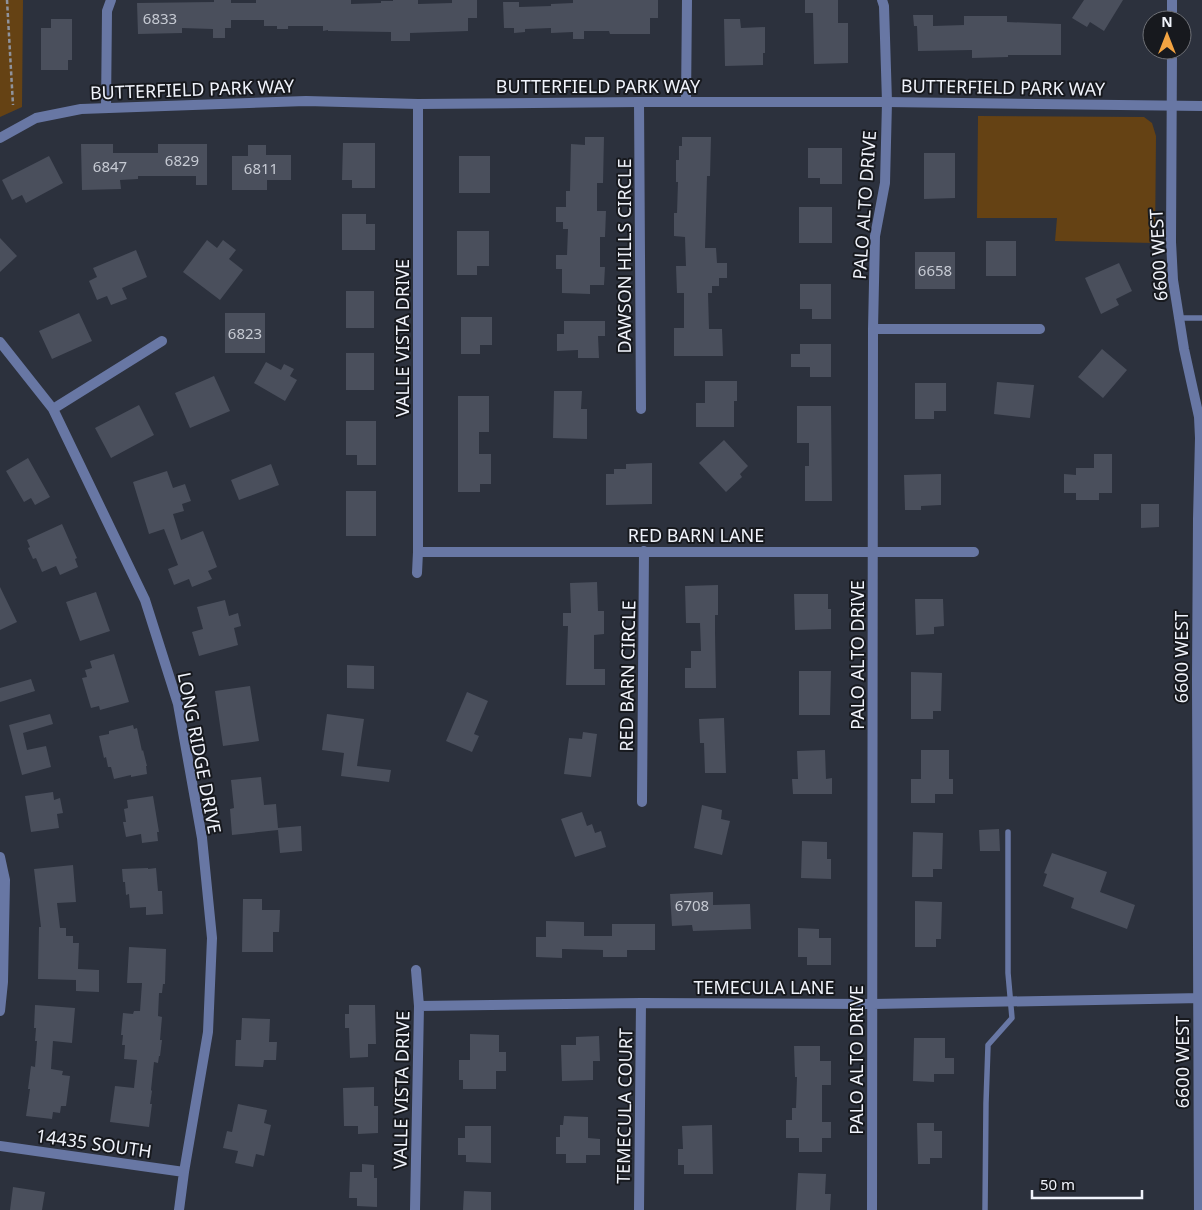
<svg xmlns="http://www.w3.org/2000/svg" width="1202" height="1210" font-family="'Noto Sans',sans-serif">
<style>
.green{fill:#654214}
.building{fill:#4a4f5c}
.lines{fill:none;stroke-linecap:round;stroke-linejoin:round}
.path{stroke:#8f939d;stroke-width:2.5;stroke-dasharray:4 2.5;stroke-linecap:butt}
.service{stroke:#6877a4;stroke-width:5.5}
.minor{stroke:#6877a4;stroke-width:10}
.tertiary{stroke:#6877a4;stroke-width:10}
.labels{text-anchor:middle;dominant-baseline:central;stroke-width:4;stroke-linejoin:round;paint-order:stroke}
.number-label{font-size:15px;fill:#c6cad3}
.street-label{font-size:18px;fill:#f0f3fb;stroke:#17191e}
</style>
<rect width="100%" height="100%" fill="#2c313d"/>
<path class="green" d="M0 0H23L22 107 0 117Z
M978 116 1144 117 1152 123 1156 136 1155 243 1055 241 1057 218H977Z"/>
<path class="building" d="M214 0H231V3H256V0H351V4L381 3V1H393V0H418V4L452 3V0H477V18H468V31L410 33V41H391V32L328 31V30L323 31V26H288V29H277V26H264V20H231V28H225V38H213V29L182 28V33L138 34 137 3 214 2Z
M573 0H658V18H650V34H610L609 31H584V39H573V32L551 33V28L525 29V32L514 33V28H504L503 2H519V7L551 6V4L573 3Z
M805 0H838V23H848V63L814 64 813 13H805Z
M1084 0H1123L1104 31 1090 22 1087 27 1072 18Z
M913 15H933V26L964 25V16H1007V22L1061 24V55H1008V57L972 58V50L918 51 917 26H914Z
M51 19H72V60H68V70H41V28H51Z
M724 19H740L741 28 765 27V53H763V65L725 66Z
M585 137H604L603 183H597V211H606L605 237H600V267H605L604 285H590V294L562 293V269H556V255H567L568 229H563V222H556V207H566V191H570L571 144 585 145Z
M682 137H711L710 176H707L705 248H716L717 263H727V278H719V286H712V293H708L709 329H722L723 356H674V328H684V293H677L676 266H686L685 237 674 236V213H677L678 182H676V160H679V146H682Z
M343 143H375V188H352V180H342Z
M81 144H113V153H158V144H207V185H196V176H138V179L120 180 121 189 82 190Z
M248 145H266V155H291V180H267V190H232V156H248Z
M808 148H842V184H820V178H808Z
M924 153H955V198L924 199Z
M49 156 63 183 26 203 22 195 12 200 2 180Z
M459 156H490V193H459Z
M799 207H832V243H799Z
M342 214H366V224H375V250H342Z
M457 231H489V266H477V275H457Z
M0 238 17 256 0 272Z
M207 240 217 248 223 240 236 250 229 259 243 270 220 300 183 272Z
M986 241H1016V276H986Z
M136 250 147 277 122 288 127 299 111 305 107 296 97 300 89 281 97 277 93 268Z
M915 252H955V289H915Z
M1119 263 1132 291 1116 299 1119 305 1101 314 1085 278Z
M800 284H831V319H812V309H800Z
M346 291H374V328H346Z
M79 313 92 341 52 359 39 331Z
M225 313H265V353H225Z
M461 317H492V345H480V354H461Z
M564 321H605V336H598L599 358H578V350L557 351V334H564Z
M800 344H831V377H810V367H791V354H800Z
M1102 349 1127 370 1103 398 1078 377Z
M346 353H374V390H346Z
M266 362 281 370 284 364 294 369 290 376 297 380 285 401 254 383Z
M214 376 230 411 190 428 175 393Z
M705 381H737V401H734V427H696V403H705Z
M997 382 1034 385 1030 418 994 414Z
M915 383H946V411H934V419H915Z
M554 391H582L581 409H587V439L553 438Z
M458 396H489V432H479V454H491V484H480V492H458Z
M139 405 154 435 111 458 95 428Z
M797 406H831L832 501H805V466H809V443H797Z
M346 421H376V465H357V455H346Z
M724 440 748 466 740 474 742 477 726 492 699 463Z
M1094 454H1112V493H1099V500H1076V493H1064V474L1076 475V468H1094Z
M28 458 50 497 35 505 31 498 24 502 6 471Z
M652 463V504L606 505V474H614V469H626V464Z
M271 464 279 485 239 500 231 480Z
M167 471 173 488 185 484 191 501 182 504 184 511 173 514 181 540 203 531 217 567 208 571 212 579 192 587 189 579 174 585 168 569 178 565 164 529 149 534 133 482Z
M941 474V505L921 506V510H905L904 475Z
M346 491H376V536H346Z
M1141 504H1159V527L1141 528Z
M62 524 77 558 75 559 78 567 60 575 56 566 42 572 36 558 33 559 28 548 30 547 27 540Z
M597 582 598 611H604V634L594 635V669H605V685H566L568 626H563V613H571L570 583Z
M718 585V615H715V632L716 688H685V668H691V651H701L700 623H686L685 586Z
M0 587 17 622 0 630Z
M96 592 110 631 80 641 66 602Z
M794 594H828V609H831V629L795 630Z
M915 599H943L944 626 934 627V634L916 635Z
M225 600 229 616 238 613 241 626 234 628 238 645 199 656 192 632 203 629 197 607Z
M114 654 129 702 100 710 99 706 91 708 82 678 87 677 85 670 92 668 90 661Z
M347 665 374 666V689L347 688Z
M799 671H831L830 715H799Z
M911 672 942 673 941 711H933V719H911Z
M31 679 35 691 0 702V688Z
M250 686 259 741 223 746 215 691Z
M467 692 488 701 474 734 479 736 472 752 446 741Z
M50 714 53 724 23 733 27 750 46 746 51 767 22 775 9 725Z
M327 714 364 719 357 766 391 770 389 782 341 776 344 753 322 750Z
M724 718 726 773H705L704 743H700L699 719Z
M133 725 134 729 137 728 142 751 143 750 147 766H146L147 774 131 777V775L114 779 111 767H108L106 757 104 758 99 736 109 734V731Z
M583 732 597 734 591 777 564 774 569 738 582 739Z
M825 750 826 779 832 778V794H793L792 779H798L797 751Z
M921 750H949V779H953V794H935V803H911V779H921Z
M261 777 264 805 276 804 278 828 301 826 302 851 280 853 278 830 232 835 230 809 234 808 231 780Z
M53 792 54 800 60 798 63 813 57 814 59 828 31 832 25 796Z
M153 796 159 832H157L158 841 142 843 141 834 126 837 123 822H126L124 809 128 808 127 800Z
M702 805 722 810 721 819 730 821 722 855 694 848Z
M582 812 587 826 592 824 595 833 601 831 606 847 575 857 561 819Z
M999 829 1000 851H980L979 830Z
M913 832 943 833 942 869H933V877H912Z
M802 841 827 842V859H831V879L801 878Z
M1052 853 1107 872 1100 892 1135 905 1127 929 1071 908 1074 898 1043 886 1047 874 1044 873Z
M73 865 76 902 57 903 60 928H66V936H73V943H79L78 969 99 970V992L76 991V980L38 979 39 927H41L34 869Z
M148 868V869L156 868 158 891H162L163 914 146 915V907L130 908 129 894 126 895 125 882H123L122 869Z
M713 892V905L750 904 751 929 693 931 692 925 672 926 670 894Z
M243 899H262V910H280L279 932H273V952H242Z
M915 901 942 902 941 939H936V947H915Z
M546 921 584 922V936H612V924H655V950H627V957H603V950L562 949V958L536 957V937H546Z
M798 928 819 929V938H831V965H807V957H798Z
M129 947 166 949 165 984H163L162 993H159L158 1016 162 1017 160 1040H162L160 1056H159L158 1063 154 1062 151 1090 152 1091 150 1104H152L149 1127 110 1122 115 1086 134 1088 137 1060 124 1059 125 1045H122L123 1035H121L123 1013 133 1014 134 1011H140L142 983H127Z
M35 1005 75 1008 72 1043 53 1041 51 1069 63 1071 62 1075 70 1076 66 1106H61L60 1113 53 1112 52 1119 26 1116 30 1089H28L31 1066 35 1067 37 1041H35L36 1028H34Z
M349 1005H375L376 1044H368V1057L350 1058 349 1028H345V1014H349Z
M242 1018 270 1019 269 1042H277L276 1060H264L263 1067 235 1066 236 1040H241Z
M470 1034 499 1035V1052H506V1071H496V1089H463V1080H459V1060H470Z
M599 1036 600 1061H593V1080L562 1081 561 1045H576V1037Z
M914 1038H945V1058H954V1074H934V1082L913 1081Z
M794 1046H820V1061H831V1085H822V1122H831V1138H822V1152H799V1138H786V1120H792V1108H796L797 1077H795Z
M374 1087V1106H378V1133L358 1134V1126H344L343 1088Z
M238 1104 267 1110 264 1123 271 1125 264 1156 256 1154 253 1167 235 1163 238 1151 223 1148 227 1131 232 1132Z
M564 1116 588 1117V1138L600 1139V1155H586V1163H566V1154H556V1137H560V1125H563Z
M917 1123H934V1131H942V1158H930V1164H918Z
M712 1125 713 1174H684V1165H678V1149H683L682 1126Z
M465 1126H491V1163L466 1162V1155H458V1138H465Z
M362 1164 374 1165V1178H377V1207L357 1206V1198H349L350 1172H362Z
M798 1173 826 1174 825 1194H831L830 1210H796Z
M13 1187 45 1192 42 1210H10Z
M464 1191 491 1192V1210H463Z"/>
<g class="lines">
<path class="path" d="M7 0 13 105"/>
<path class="service" d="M1179 318H1202
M985 1210 986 1103 988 1045 1012 1018 1008 973V832"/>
<path class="minor" d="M1172 0V20
M1172 50 1171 242 1173 280 1184 349 1199 417 1200 438 1198 519 1197 679 1199 1210
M639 102 641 409
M686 102 687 0
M106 108 107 11 111 0
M873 329H1040
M0 342 53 409 145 600 178 704 202 838 212 938 208 1032 184 1172 179 1210
M53 409 162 341
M418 552H974
M417 573 418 552V104
M642 802 644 551
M0 857 5 880 3 982 0 1011
M419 1006 641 1003 873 1004 1202 998
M0 1146 184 1172
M415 1210 419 1006 416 970
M639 1210 641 1003
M872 1210 873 329 875 236 885 183 887 102 884 6 882 0"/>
<path class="tertiary" d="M0 138 36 118 81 109 306 101 418 104 639 102H887L1202 106"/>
</g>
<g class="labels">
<g class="number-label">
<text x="160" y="18">6833</text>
<text x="182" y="160">6829</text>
<text x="110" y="166">6847</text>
<text x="261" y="168">6811</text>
<text x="935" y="270">6658</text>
<text x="245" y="333">6823</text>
<text x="692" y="905">6708</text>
</g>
<g class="street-label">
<text x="598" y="86">BUTTERFIELD PARK WAY</text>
<text transform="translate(1003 87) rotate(1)">BUTTERFIELD PARK WAY</text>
<text transform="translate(192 89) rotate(-2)">BUTTERFIELD PARK WAY</text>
<text transform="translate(864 205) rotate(-86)">PALO ALTO DRIVE</text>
<text transform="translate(1158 255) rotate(-93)">6600 WEST</text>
<text transform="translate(624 256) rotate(-90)">DAWSON HILLS CIRCLE</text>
<text transform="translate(402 338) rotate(-90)">VALLE VISTA DRIVE</text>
<text x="696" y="535">RED BARN LANE</text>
<text transform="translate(857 655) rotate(-90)">PALO ALTO DRIVE</text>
<text transform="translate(1181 657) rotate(-90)">6600 WEST</text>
<text transform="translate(627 676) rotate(-89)">RED BARN CIRCLE</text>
<text transform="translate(200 753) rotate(79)">LONG RIDGE DRIVE</text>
<text x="764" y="987">TEMECULA LANE</text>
<text transform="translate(856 1060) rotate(-90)">PALO ALTO DRIVE</text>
<text transform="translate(1182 1062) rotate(-90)">6600 WEST</text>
<text transform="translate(401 1090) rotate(-89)">VALLE VISTA DRIVE</text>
<text transform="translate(624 1106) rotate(-89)">TEMECULA COURT</text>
<text transform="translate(94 1143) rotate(8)">14435 SOUTH</text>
</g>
</g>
<g transform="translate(1167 35)"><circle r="24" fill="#17191e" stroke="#6e7076"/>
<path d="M0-4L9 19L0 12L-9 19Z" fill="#f3a442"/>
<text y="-8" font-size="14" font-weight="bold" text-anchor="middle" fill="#f0f3fb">N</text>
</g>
<path d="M1032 1190v8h110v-8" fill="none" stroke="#f0f3fb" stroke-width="2.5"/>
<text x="1040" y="1190" font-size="15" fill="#f0f3fb" stroke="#17191e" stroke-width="4" paint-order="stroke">50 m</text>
</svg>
